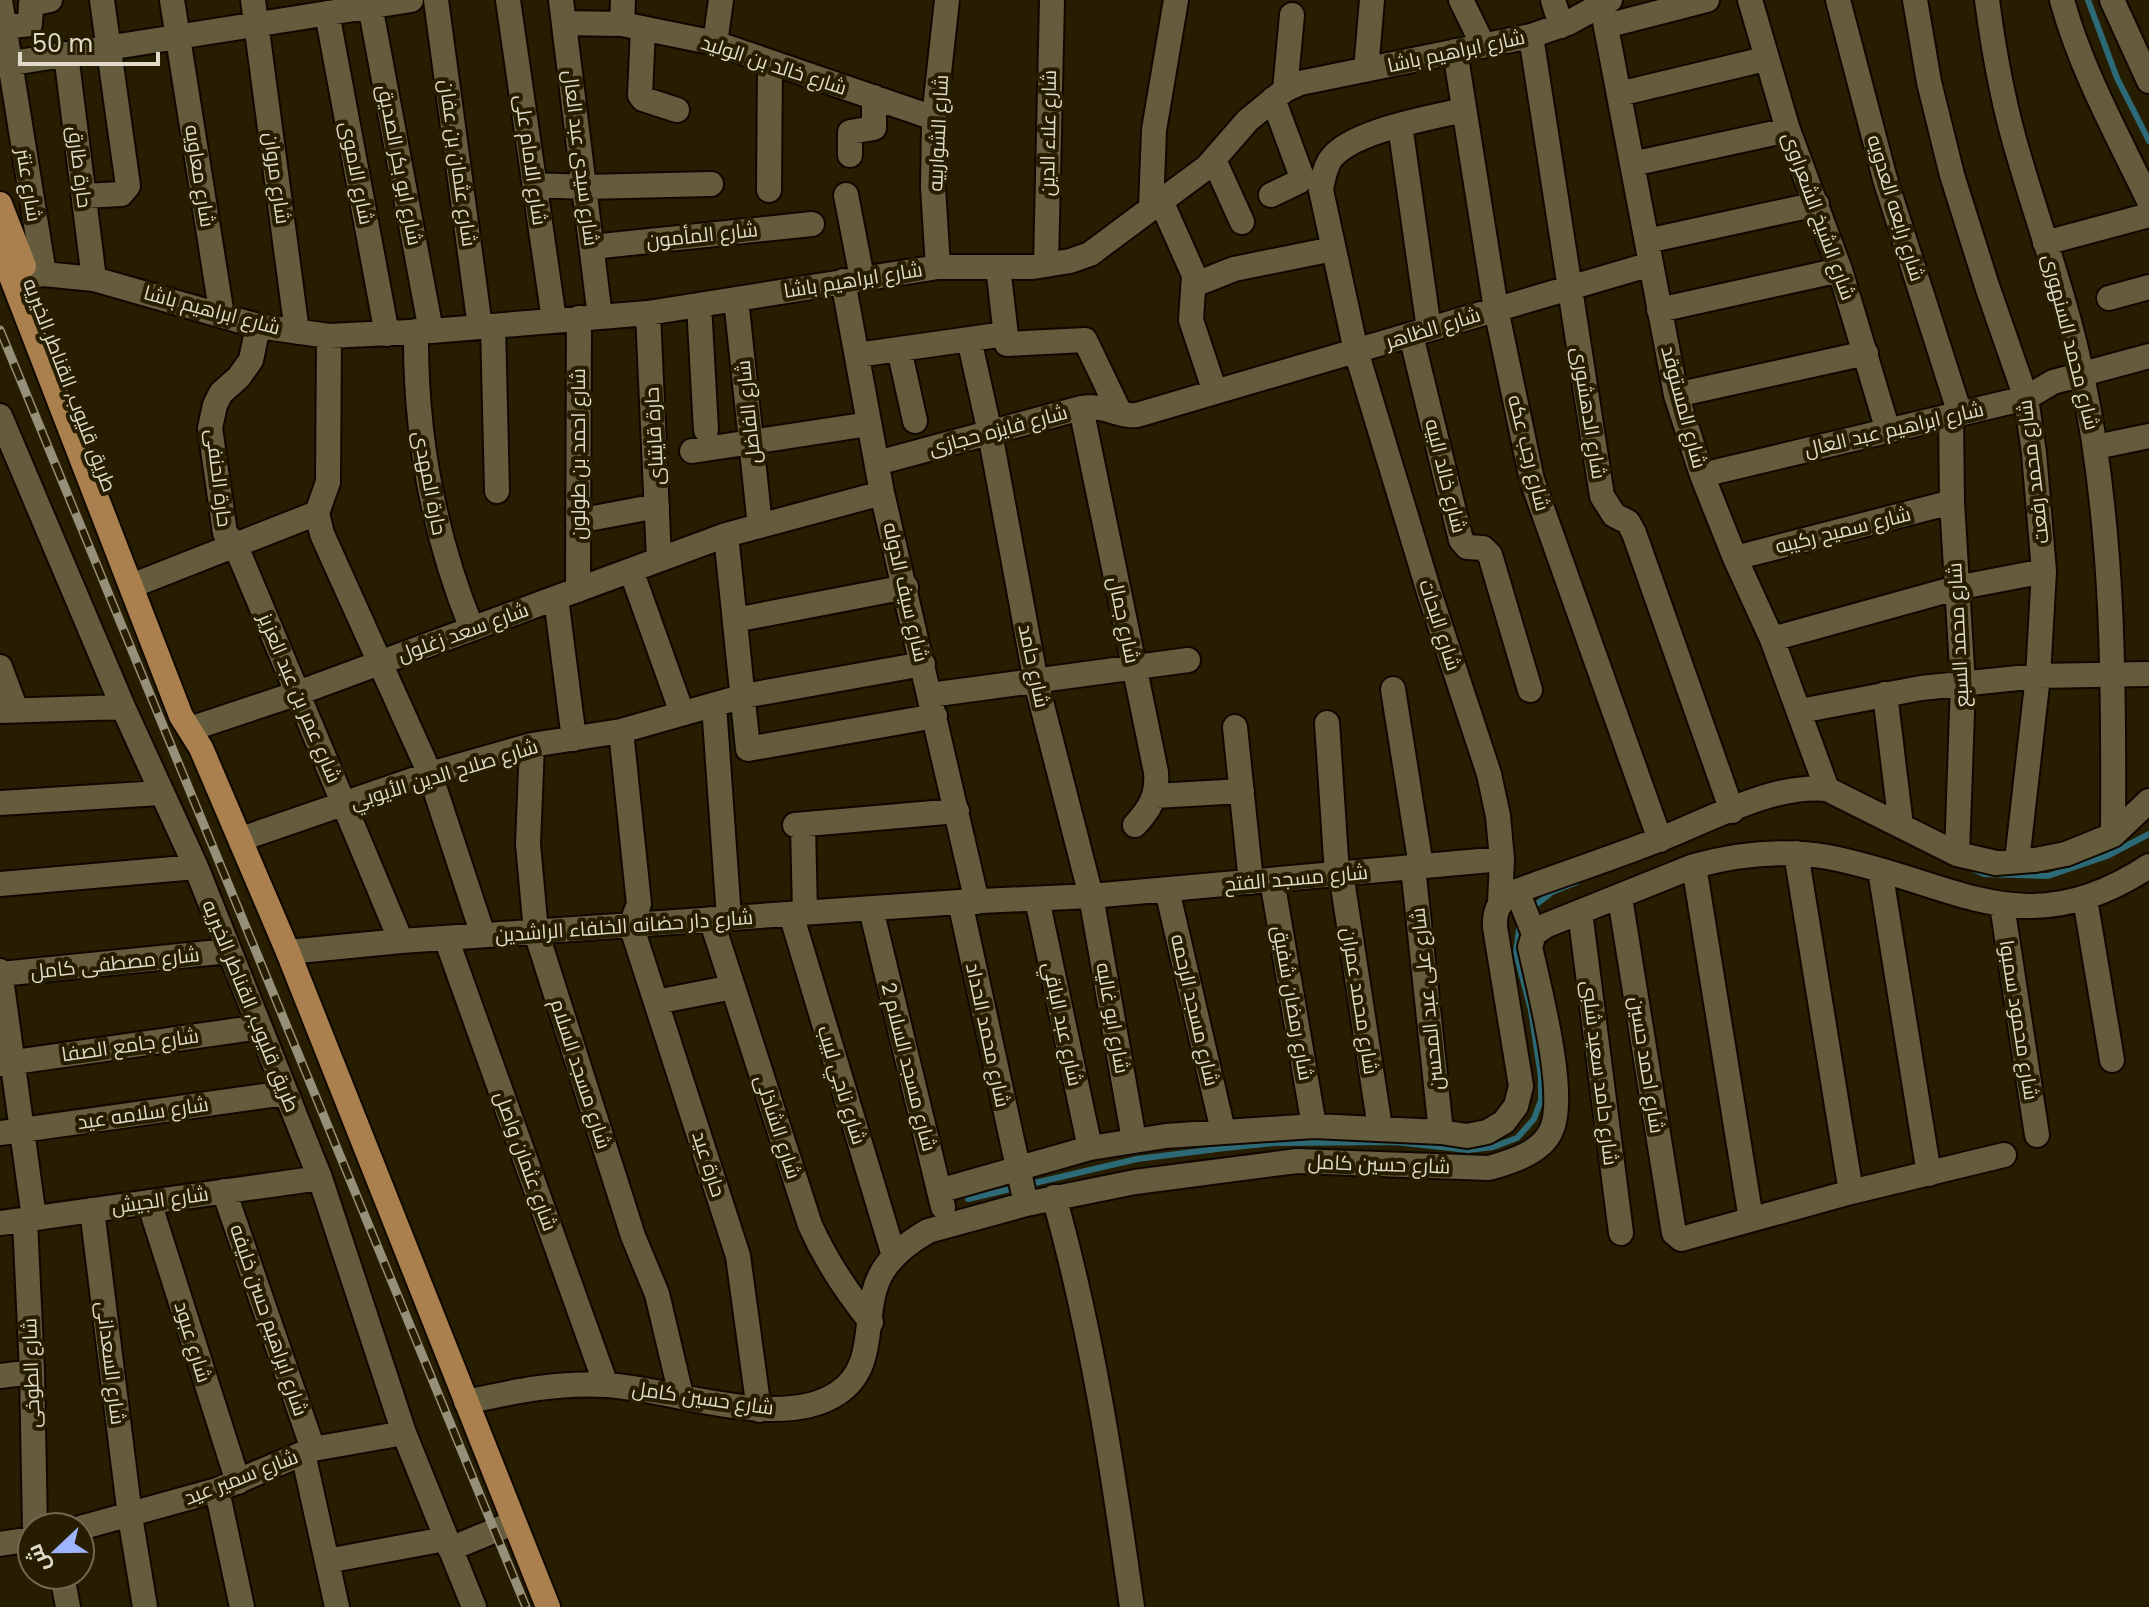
<svg xmlns="http://www.w3.org/2000/svg" width="2149" height="1607" font-family="Poppins,Cairo,sans-serif">
<style>
.lines{fill:none;stroke-linecap:round;stroke-linejoin:round}
.stream{stroke:#2d6a77;stroke-width:6}
.minor-casing{stroke:#100800;stroke-width:28}
.major-casing{stroke:#100800;stroke-width:28}
.minor{stroke:#655b3d;stroke-width:24}
.major{stroke:#aa804e;stroke-width:24}
.rail-casing{stroke:#968f7a;stroke-width:9}
.rail{stroke:#271e01;stroke-width:6;stroke-dasharray:18;stroke-linecap:butt}
.labels{text-anchor:middle;dominant-baseline:central;stroke-width:8;stroke-linejoin:round;paint-order:stroke}
.street-label{font-size:20px;fill:#dfdac9;stroke:#271e01}
</style>
<rect width="100%" height="100%" fill="#271e01"/>
<g class="lines">
<path class="stream" d="M2088 0 2117 78 2149 141
M1968 867 1984 874 2048 876 2107 856 2149 834
M1532 908 1552 892 1577 882
M1026 1185 1137 1159 1225 1148 1275 1143 1395 1142 1468 1150 1493 1147 1517 1138 1534 1119 1541 1100V1077L1531 1010 1516 953 1520 922
M968 1199 1015 1188"/>
<g class="minor-casing">
<path id="minor" d="M0 0 44 274
M172 0 222 316
M253 0 297 332
M369 0 431 331
M436 0 480 327
M508 0 554 320
M561 0 600 317
M1461 0 1483 45
M1553 0 1561 26
M1750 0 1788 130 1840 270 1888 431
M1838 0 1885 179 1960 414
M1915 0 1929 82 1952 175 1987 286 2026 398 2034 453 2044 571 2038 676 2017 861
M1987 0C1994 54 2004 108 2020 160 2041 232 2067 302 2082 376 2114 526 2114 683 2113 835
M2062 0C2081 70 2118 136 2149 201
M2112 0 2149 81
M1602 6 1676 395 1702 475 1735 558 1772 639 1827 789
M327 13 387 334
M564 23 622 24 715 43 934 118
M622 24 623 0
M1606 26 1707 0
M4 27 30 24 31 4 50 0
M643 29 640 95 643 99 677 110
M1531 36 1602 496 1614 515 1628 522 1634 533 1732 811
M715 43 721 0
M1455 51 1496 309 1532 480 1660 840
M66 54 94 279
M0 65 411 0
M1366 70 1372 0
M1285 90 1292 15
M1619 94 1765 59
M1464 110C1430 118 1350 131 1330 160 1324 170 1323 179 1321 190L1356 351 1429 592 1489 774 1498 816 1502 859 1500 903
M1400 125 1429 329
M850 155V132L874 128V97
M1214 160 1242 222
M1632 164 1788 130
M535 185 585 187 711 184
M769 190 770 62
M846 195 862 278
M1271 195 1300 181 1302 177 1273 99
M84 196 121 194 128 186 102 0
M1161 201 1194 275 1191 320 1215 392
M1151 209 1154 130 1176 0
M1647 241 1817 204
M2045 243 2149 215
M592 247 812 224
M1046 265 1052 0
M938 267 933 187 934 118 947 0
M998 267 1007 344 1085 340 1120 413
M28 276 44 274 94 279 258 326 329 336 431 331 648 313 938 267H1033L1070 261 1090 254 1207 167 1248 120 1285 90 1300 83 1531 36 1568 23 1610 0
M843 281 882 493 977 902
M1194 285 1234 269 1333 249
M2109 298 2149 287
M736 299 760 526
M699 305 706 430
M1659 310 1840 270
M648 313 659 559
M258 326 251 360 239 377 221 393 215 405 210 428 225 533 235 544 401 941
M493 326 497 491
M416 331C415 435 433 533 472 629
M1411 335 1461 540 1467 547 1483 548 1490 555 1530 690
M969 339 990 433 1036 682 1091 896 1134 1140
M899 349 915 421
M857 355 1005 334
M1676 395 1866 353
M1081 408 1156 772C1158 795 1150 809 1135 825
M0 416 123 707 196 867 320 1178 404 1433 474 1607
M1951 416 1952 502 1963 684 1957 854
M2096 447 2149 436
M692 451 869 424
M877 463 1081 408C1108 404 1116 417 1137 415L1651 264
M1702 475 2026 398 2053 382 2149 356
M317 513 322 534 430 774 483 935
M317 513 328 482 329 336
M578 521 657 506
M726 535 748 749 935 716
M1735 558 1952 502
M631 570 682 713
M144 581 317 513
M578 590 579 318
M556 598 574 739
M735 620 906 587
M1772 639 1956 588 2044 571
M0 667 16 710
M1393 689 1421 866
M1885 694 1901 826
M930 695 1188 660
M714 705 729 918
M0 711 123 707
M1800 711 1921 688 2038 676 2149 674
M1327 723 1337 874
M199 726 298 693 726 535 882 493
M1235 727 1251 882
M621 731 639 904 631 925 738 1256 759 1410
M532 745 528 844 536 932 633 1236 657 1294 681 1395
M1155 796 1242 791
M0 803 160 793
M795 825 957 811
M803 825 805 913
M241 839 430 774 532 745 621 731 744 696 923 664
M1796 853 1851 1192
M1694 866 1751 1219
M1413 867 1441 1132
M1880 870 1929 1174
M1341 873 1380 1128
M1272 880 1314 1126
M0 884 196 867
M1167 890 1223 1131
M1517 891 1534 934
M1620 898 1674 1233 1681 1239 1851 1192 2004 1155
M1037 899 1090 1148
M2085 899 2112 1060
M960 902 1026 1204
M2002 905 2037 1135
M871 909 943 1207
M1580 912 1621 1233
M791 914 894 1256
M711 919 810 1225C826 1261 846 1291 871 1322
M446 938 606 1385
M288 952 401 941 960 902 1091 896 1502 859
M0 971 34 1218
M0 974 229 951
M656 1002 733 987
M0 1064 260 1027
M0 1133 286 1093
M224 1191 313 1449
M939 1191 1090 1148 1166 1136 1314 1126 1441 1132 1467 1136 1487 1132 1504 1122 1516 1106 1521 1086 1495 927C1494 908 1501 899 1517 891 1566 873 1615 857 1663 838 1714 818 1772 784 1827 789L1957 854 1996 863 2035 860 2066 854 2113 835 2149 801
M1054 1197C1092 1331 1113 1470 1132 1607
M149 1202 238 1482
M92 1210 130 1516 145 1607
M25 1220 32 1372 35 1527
M0 1223 320 1178
M0 1376 32 1372
M466 1402C512 1392 557 1382 605 1385 672 1388 780 1432 838 1393 879 1366 861 1314 880 1276 890 1256 909 1242 928 1231L1026 1204 1135 1182 1297 1161 1489 1168C1510 1162 1541 1153 1551 1131 1568 1096 1539 988 1530 947L1534 934 1547 925 1694 866C1738 854 1782 849 1828 857 1954 881 2024 949 2149 866
M303 1453 337 1607
M217 1490 242 1607
M80 1528 217 1490 313 1449 404 1433
M0 1544 32 1539
M450 1549 513 1523
M327 1561 445 1539
M62 1575 68 1607"/>
</g>
<g class="major-casing">
<path id="major" d="M0 204 24 266
M0 248 181 716 201 748 288 952 548 1607"/>
</g>
<use href="#minor" class="minor"/>
<use href="#major" class="major"/>
<g class="rail-casing">
<path id="rail" d="M0 330 526 1607"/>
</g>
<use href="#rail" class="rail"/>
</g>
<g class="labels">
<g class="street-label">
<text transform="translate(1456 51) rotate(-12)">شارع ابراهيم باشا</text>
<text transform="translate(774 65) rotate(18)">شارع خالد بن الوليد</text>
<text transform="translate(938 133) rotate(-87)">شارع الشواربيه</text>
<text transform="translate(1048 133) rotate(-89)">شارع علاء الدين</text>
<text transform="translate(581 158) rotate(83)">شارع سيدى عبد العال</text>
<text transform="translate(531 160) rotate(82)">شارع الامام على</text>
<text transform="translate(458 163) rotate(82)">شارع عثمان بن عفان</text>
<text transform="translate(400 165) rotate(79)">شارع ابو بكر الصديق</text>
<text transform="translate(80 167) rotate(83)">حارة طارق</text>
<text transform="translate(357 173) rotate(79)">شارع الاموى</text>
<text transform="translate(200 176) rotate(81)">شارع معاويه</text>
<text transform="translate(277 178) rotate(82)">شارع مروان</text>
<text transform="translate(29 185) rotate(81)">شارع عنتر</text>
<text transform="translate(1896 208) rotate(73)">شارع رابعه العدويه</text>
<text transform="translate(1819 216) rotate(70)">شارع الشيخ الشعراوى</text>
<text transform="translate(702 235) rotate(-6)">شارع المأمون</text>
<text transform="translate(853 280) rotate(-9)">شارع ابراهيم باشا</text>
<text transform="translate(212 310) rotate(15)">شارع ابراهيم باشا</text>
<text transform="translate(1433 328) rotate(-17)">شارع الظاهر</text>
<text transform="translate(2071 342) rotate(76)">شارع محمد السنهورى</text>
<text transform="translate(70 385) rotate(69)">طريق قليوب, القناطر الخيريه</text>
<text transform="translate(1684 407) rotate(75)">شارع المستوقد</text>
<text transform="translate(748 412) rotate(-96)">شارع الفاضل</text>
<text transform="translate(1589 413) rotate(81)">شارع الدهشورى</text>
<text transform="translate(1894 429) rotate(-13)">شارع ابراهيم عبد العال</text>
<text transform="translate(998 430) rotate(-15)">شارع فايزه حجازى</text>
<text transform="translate(654 436) rotate(-93)">حارة قايتباى</text>
<text transform="translate(1529 453) rotate(76)">شارع رجب عكه</text>
<text transform="translate(578 454) rotate(-90)">شارع احمد بن طولون</text>
<text transform="translate(2033 472) rotate(-97)">شارع محمد رفعت</text>
<text transform="translate(1446 476) rotate(76)">شارع خالد البيه</text>
<text transform="translate(219 478) rotate(83)">حارة الحنفى</text>
<text transform="translate(430 483) rotate(79)">حارة المهدى</text>
<text transform="translate(1843 530) rotate(-14)">شارع سميح ركيبه</text>
<text transform="translate(906 592) rotate(77)">شارع سيف الدوله</text>
<text transform="translate(1124 620) rotate(78)">شارع جمال</text>
<text transform="translate(1440 625) rotate(72)">شارع البحات</text>
<text transform="translate(463 632) rotate(-20)">شارع سعد زغلول</text>
<text transform="translate(1958 635) rotate(-93)">شارع محمد السبع</text>
<text transform="translate(1034 666) rotate(78)">شارع حامد</text>
<text transform="translate(300 698) rotate(67)">شارع عمر بن عبد العزيز</text>
<text transform="translate(444 774) rotate(-17)">شارع صلاح الدين الأيوبي</text>
<text transform="translate(1296 878) rotate(-5)">شارع مسجد الفتح</text>
<text transform="translate(624 926) rotate(-4)">شارع دار حضانه الخلفاء الراشدين</text>
<text transform="translate(115 963) rotate(-6)">شارع مصطفى كامل</text>
<text transform="translate(1427 999) rotate(-96)">شارع على عبد المحسن</text>
<text transform="translate(1360 1001) rotate(81)">شارع محمد عمران</text>
<text transform="translate(1293 1003) rotate(80)">شارع رمضان شفيق</text>
<text transform="translate(251 1006) rotate(68)">طريق قليوب, القناطر الخيريه</text>
<text transform="translate(1195 1010) rotate(77)">شارع مسجد الرحمه</text>
<text transform="translate(1113 1018) rotate(80)">شارع ابو غاليه</text>
<text transform="translate(2019 1020) rotate(81)">شارع محمود سمبوا</text>
<text transform="translate(1063 1024) rotate(78)">شارع عبد الباقي</text>
<text transform="translate(988 1035) rotate(78)">شارع محمد الحداد</text>
<text transform="translate(130 1045) rotate(-8)">شارع جامع الصفا</text>
<text transform="translate(1647 1065) rotate(81)">شارع احمد حسين</text>
<text transform="translate(909 1067) rotate(76)">شارع مسجد السلام 2</text>
<text transform="translate(1600 1073) rotate(83)">شارع حامد سعيد شلبى</text>
<text transform="translate(581 1074) rotate(72)">شارع مسجد السلام</text>
<text transform="translate(842 1085) rotate(73)">شارع ناجي لبيب</text>
<text transform="translate(143 1113) rotate(-8)">شارع سلامه عيد</text>
<text transform="translate(778 1127) rotate(72)">شارع الشاذلى</text>
<text transform="translate(526 1161) rotate(70)">شارع عثمان واصل</text>
<text transform="translate(709 1164) rotate(72)">حارة عيد</text>
<text transform="translate(1379 1164) rotate(2)">شارع حسين كامل</text>
<text transform="translate(160 1200) rotate(-8)">شارع الجيش</text>
<text transform="translate(269 1320) rotate(71)">شارع ابراهيم حسن خليفه</text>
<text transform="translate(193 1342) rotate(73)">شارع عبود</text>
<text transform="translate(111 1363) rotate(83)">شارع السعدانى</text>
<text transform="translate(31 1373) rotate(-92)">شارع الطوخى</text>
<text transform="translate(703 1398) rotate(8)">شارع حسين كامل</text>
<text transform="translate(241 1477) rotate(-21)">شارع سمير عيد</text>
</g>
</g>
<g transform="translate(56 1551) rotate(248)"><circle r="38" fill="#271e01" stroke="#716951" stroke-width="2"/>
<path d="M0-6L14 30L0 20L-14 30Z" fill="#9eb4fd"/>
<text y="-12" font-size="22" font-weight="bold" text-anchor="middle" fill="#dfdac9">ش</text>
</g>
<path d="M20 52v12h138v-12" fill="none" stroke="#dfdac9" stroke-width="4"/>
<text x="32" y="52" font-size="24" fill="#dfdac9" stroke="#271e01" stroke-width="6" paint-order="stroke">50 m</text>
</svg>
